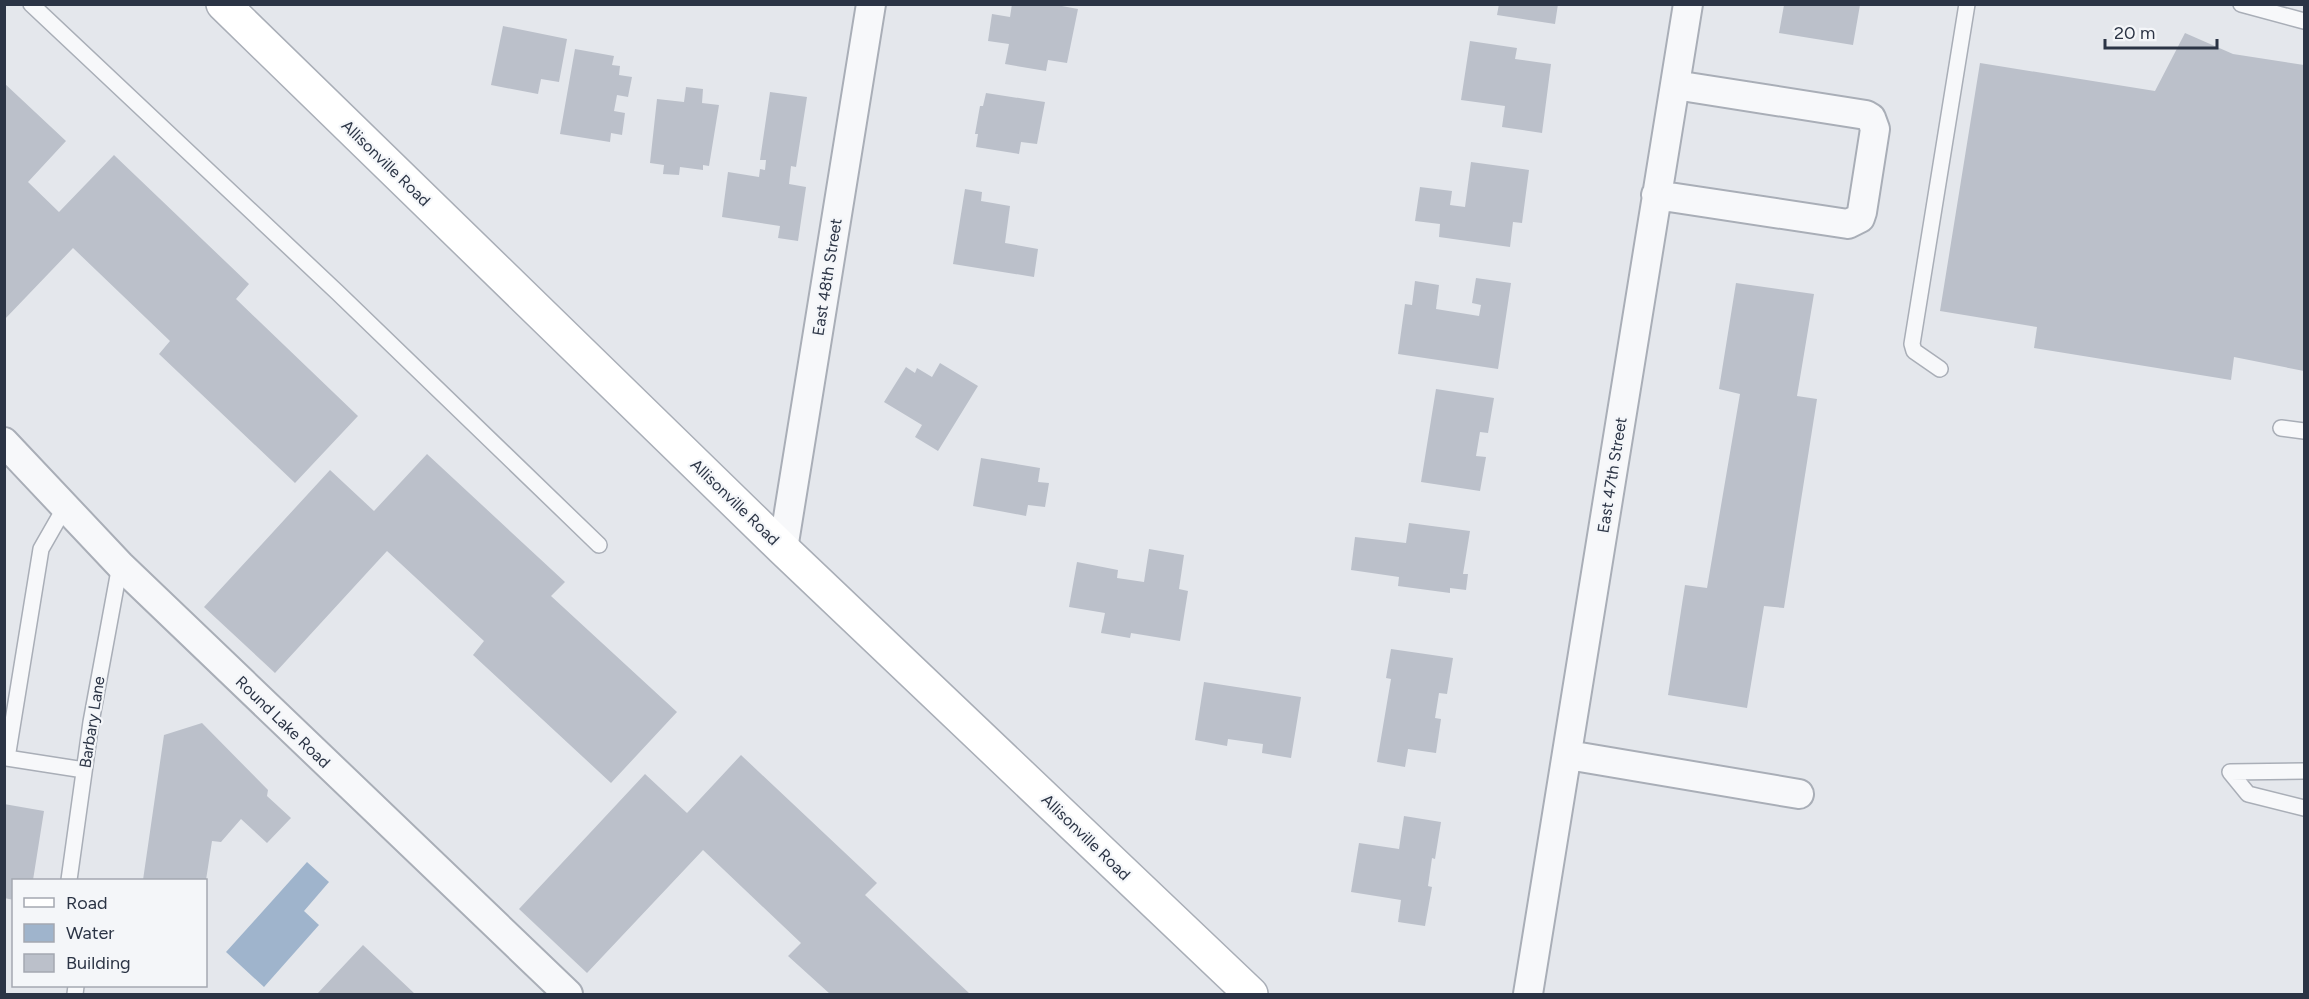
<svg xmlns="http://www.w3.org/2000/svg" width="2309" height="999" font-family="Figtree,sans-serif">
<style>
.water{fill:#9fb4cc}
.building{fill:#bbc0ca}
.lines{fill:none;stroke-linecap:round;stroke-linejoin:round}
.lane-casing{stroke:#a9aeb7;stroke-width:18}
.street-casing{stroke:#a9aeb7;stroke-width:32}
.secondary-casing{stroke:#a9aeb7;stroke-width:36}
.lane{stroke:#f7f8fa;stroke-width:15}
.street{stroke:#f7f8fa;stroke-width:28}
.secondary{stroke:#fff;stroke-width:33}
.labels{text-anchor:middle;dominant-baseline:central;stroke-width:4.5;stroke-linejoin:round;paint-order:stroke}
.street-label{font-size:16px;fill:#2b3445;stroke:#f4f6f9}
</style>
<rect width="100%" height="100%" fill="#e4e7ec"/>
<path class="water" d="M307 862 329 882 304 911 319 925 264 987 226 952Z"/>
<path class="building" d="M1012 4H1051L1078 9 1067 63 1048 60 1046 71 1005 64 1009 44 988 41 992 14 1010 17Z
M1499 4H1558L1555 24 1497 15Z
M1784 5H1860L1853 45 1779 33Z
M503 26 567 39 559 82 541 79 538 94 491 85Z
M2185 33 2233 54 2304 65V371L2234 357 2231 380 2034 348 2037 327 1940 311 1980 63 2155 91Z
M1470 41 1517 48 1515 59 1551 64 1542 133 1502 127 1505 106 1461 100Z
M575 49 614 56 612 65 620 66 619 75 632 77 628 97 617 95 614 111 625 113 622 135 611 133 610 142 560 134Z
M4 83 66 141 28 182 59 212 114 155 249 284 236 299 358 416 295 483 159 354 170 341 73 248 4 320Z
M686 87 703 89 702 103 719 105 709 166 703 165V170L680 167 679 175 663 174 664 165 650 163 657 99 684 102Z
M770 92 807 97 796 167 791 166 789 184 806 187 798 241 778 238 780 226 722 217 728 172 759 177 760 169 765 170 766 160H760Z
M986 93 1045 102 1037 144 1021 142 1019 154 976 147 978 134H975L980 106H983Z
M1471 162 1529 170 1522 223 1513 222 1510 247 1439 237 1440 224 1415 221 1420 187 1452 191 1450 205 1465 207Z
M965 189 982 192 981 201 1010 206 1005 243 1038 249 1034 277 953 264Z
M1476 278 1511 283 1498 369 1398 354 1405 304 1412 305 1415 281 1439 285 1436 309 1479 316 1481 305 1472 303Z
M1736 283 1814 294 1797 396 1817 399 1784 608 1764 606 1747 708 1668 695 1685 585 1707 588 1740 394 1719 389Z
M940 363 978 386 938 451 915 437 922 425 884 402 906 367 915 373 917 368 932 377Z
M1436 389 1494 398 1488 433 1480 432 1476 456 1486 457 1480 491 1421 482Z
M427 454 565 582 551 596 677 712 611 783 473 655 484 641 387 551 275 673 204 607 330 470 374 511Z
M981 458 1040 468 1038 482 1049 483 1045 507 1028 505 1026 516 973 506Z
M1409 523 1470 531 1463 574H1468L1466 590 1450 588V593L1398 586 1399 577 1351 570 1355 537 1406 543Z
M1149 549 1184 555 1179 589 1188 591 1180 641 1131 633 1130 638 1101 633 1105 613 1069 607 1077 562 1118 570 1117 578 1144 582Z
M1391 649 1453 658 1447 694 1439 693 1435 718 1441 719 1436 753 1408 749 1405 767 1377 762 1391 679 1386 678Z
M1204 682 1301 697 1291 758 1262 753 1263 744 1228 739 1227 746 1195 740Z
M202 723 268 790 267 796 291 818 267 843 241 819 221 842 212 841 206 880H143L164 735Z
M741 755 877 883 865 895 970 994H830L788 956 801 943 703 850 587 973 519 909 645 774 687 813Z
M4 804 44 811 33 880H14V900L4 898Z
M1404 816 1441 822 1435 859 1432 858 1428 886 1432 887 1425 926 1398 922 1401 900 1351 892 1359 843 1399 849Z
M363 945 415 994H317Z"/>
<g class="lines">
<g class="lane-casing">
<path id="lane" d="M31 4 337 292 599 545
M2241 4 2304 21
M1940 369 1914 351 1912 344 1967 4
M2281 428 2304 431
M65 507 41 549 7 758 84 770
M2304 771 2230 772 2248 794 2304 808
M69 880 91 722 120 565
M75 994 76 986"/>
</g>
<g class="street-casing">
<path id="street" d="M1656 195 1848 224 1860 218 1862 212 1875 129 1871 118 1866 115 1675 85
M4 442 120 565 568 994
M783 549 871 4
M1568 755 1799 794
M1528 994 1688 4"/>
</g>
<g class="secondary-casing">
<path id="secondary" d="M223 4 783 549 1251 994"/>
</g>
<use href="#lane" class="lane"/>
<use href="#street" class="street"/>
<use href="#secondary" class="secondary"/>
</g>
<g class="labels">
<g class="street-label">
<text transform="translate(386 163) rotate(44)">Allisonville Road</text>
<text transform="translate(827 277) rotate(-81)">East 48th Street</text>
<text transform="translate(1612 475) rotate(-81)">East 47th Street</text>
<text transform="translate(735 502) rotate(44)">Allisonville Road</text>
<text transform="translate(92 722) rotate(-81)">Barbary Lane</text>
<text transform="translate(283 722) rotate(44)">Round Lake Road</text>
<text transform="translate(1086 837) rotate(44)">Allisonville Road</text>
</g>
</g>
<rect width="2309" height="999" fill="none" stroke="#2b3445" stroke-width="12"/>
<rect x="12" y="879" width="195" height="108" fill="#f4f6f9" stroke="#a4a8b1" stroke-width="1.5"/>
<rect x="24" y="898" width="30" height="9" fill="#ffffff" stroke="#a4a8b1" stroke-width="1.5"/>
<text x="66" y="909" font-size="18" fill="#2b3445">Road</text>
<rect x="24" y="924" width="30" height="18" fill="#9fb4cc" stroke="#a4a8b1" stroke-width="1.5"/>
<text x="66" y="939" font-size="18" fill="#2b3445">Water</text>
<rect x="24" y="954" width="30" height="18" fill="#bbc0ca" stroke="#a4a8b1" stroke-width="1.5"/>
<text x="66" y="969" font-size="18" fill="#2b3445">Building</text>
<path d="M2105 39v9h112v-9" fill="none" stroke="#2b3445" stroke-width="3"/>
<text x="2114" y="39" font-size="18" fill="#2b3445" stroke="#f4f6f9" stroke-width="4.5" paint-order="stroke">20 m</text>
</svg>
